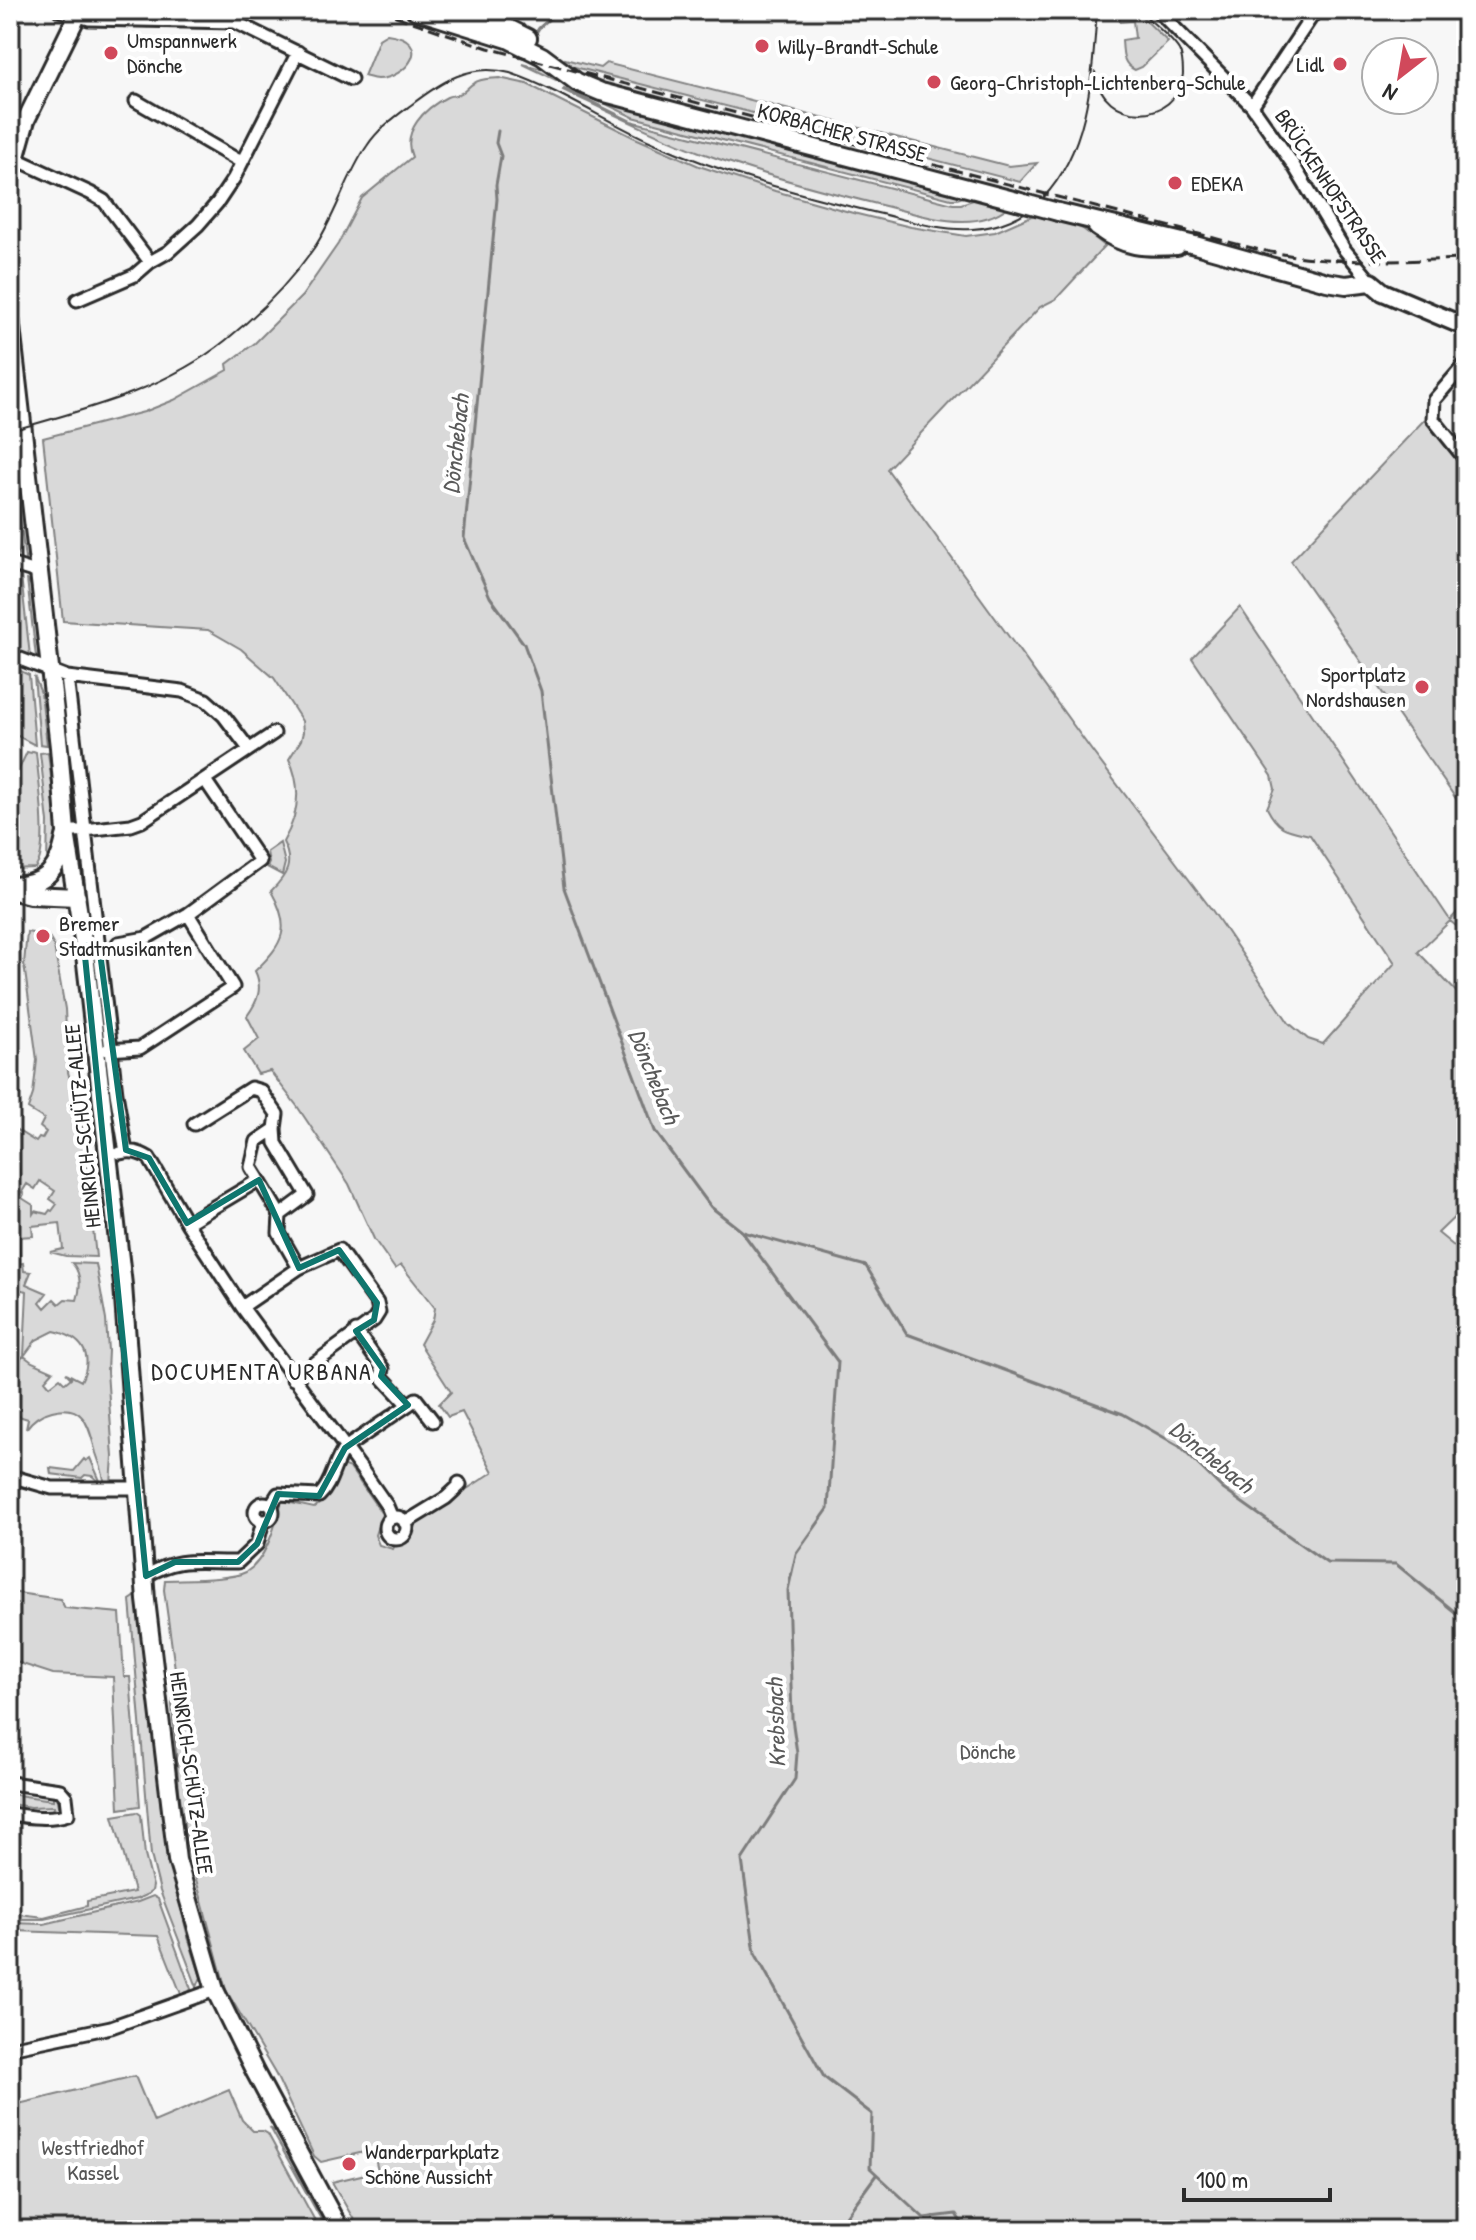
<svg xmlns="http://www.w3.org/2000/svg" width="1476" height="2240" font-family="'Patrick Hand',sans-serif">
<style>
.green{fill:#d9d9d9;stroke:#828282;stroke-width:2;fill-rule:evenodd}
.lines{fill:none;stroke-linecap:round;stroke-linejoin:round}
.stream{stroke:#7b7b7b;stroke-width:3}
.street-casing{stroke:#2b2b2b;stroke-width:17}
.secondary-casing{stroke:#2b2b2b;stroke-width:22}
.street{stroke:#fff;stroke-width:11}
.secondary{stroke:#fff;stroke-width:16}
.tram{stroke:#2b2b2b;stroke-width:2}
.rail{stroke:#2b2b2b;stroke-width:3;stroke-dasharray:12 6;stroke-linecap:butt}
.secondary-bridge-casing{stroke:#2b2b2b;stroke-width:22;stroke-linecap:butt}
.secondary-bridge{stroke:#fff;stroke-width:16}
.marked{fill:none;stroke:#0f766e;stroke-width:6;stroke-linejoin:round}
.poi-dot{fill:#d1495b;stroke:#fff;stroke-width:3}
.labels{text-anchor:middle;dominant-baseline:central;stroke-width:8;stroke-linejoin:round;paint-order:stroke}
.poi-label{font-size:22px;fill:#2b2b2b;stroke:#fff;text-anchor:start}
.street-label{font-size:22px;fill:#2b2b2b;stroke:#fff}
.park-label{font-size:22px;fill:#565656;stroke:#fff}
.water-label{font-size:24px;font-style:italic;fill:#5a5a5a;stroke:#fff}
.neighbourhood-label{font-size:24px;letter-spacing:2px;fill:#2b2b2b;stroke:#fff}
</style>
<rect width="100%" height="100%" fill="#f7f7f7"/>
<filter id="ink" filterUnits="userSpaceOnUse"><feTurbulence type="fractalNoise" baseFrequency=".0125" numOctaves="2"/><feDisplacementMap in="SourceGraphic" scale="16" xChannelSelector="R" yChannelSelector="G"/><feConvolveMatrix kernelMatrix="1 2 1 2 8 2 1 2 1" color-interpolation-filters="sRGB"/></filter>
<g filter="url(#ink)">
<path class="green" d="M1119 10H1135L1168 42 1142 67 1135 70C1122 64 1123 53 1122 40L1135 38 1133 21 1120 22Z
M387 34C436 40 407 79 377 79 373 79 368 77 364 76L379 39Z
M565 59 600 68 606 63 1009 166 1037 163 1020 182 563 64Z
M523 64 546 70 554 74 976 193 957 199H951L633 117Z
M499 78 527 84 633 137 699 166 775 191 853 213 911 227 966 236 995 232 1036 214 1070 223 1083 229 1105 246 1056 299 1040 307 887 469 1092 751 1212 910 1289 1023 1308 1039 1323 1044 1395 963 1310 835C1287 830 1278 830 1267 808L1275 789 1272 776 1192 658 1240 607 1450 920 1466 903V934L1450 921 1418 952 1466 1002V1206L1438 1233 1466 1256V2230H357L352 2221 354 2220 332 2182 378 2171 373 2150 321 2162 314 2156 276 2075 226 1990 187 1846 179 1790 172 1705 177 1683 164 1590 165 1580C185 1579 230 1580 246 1572 267 1560 276 1522 282 1501L314 1508 328 1497 339 1464 350 1468 382 1514 375 1535 379 1545 393 1549 396 1543 410 1541 418 1521 493 1472 462 1412 448 1417 439 1404 451 1392 420 1344 433 1320 435 1308 401 1265 395 1269 374 1239 349 1184 297 1106 270 1071 258 1074 244 1051 259 1039 247 1016C258 1001 263 988 255 971 284 943 292 928 271 891 287 875 294 864 283 842 299 815 302 787 289 759L301 740 303 732 302 721 274 678 241 649 208 630 63 621 43 438 144 412 174 400 228 370 227 364 255 343 302 296 338 244 362 198 412 157C401 131 425 108 447 97 454 94 452 97 459 94 466 92 468 86 474 83 481 78 491 79 499 78Z
M564 88 631 121 953 204H961L976 199 1008 207C995 217 979 221 963 221 936 221 910 212 885 206 823 191 762 175 702 153 654 135 609 112 563 90Z
M1424 420 1466 472V813L1291 561Z
M16 434 30 551 25 560 10 435Z
M10 481 18 555 14 559 10 557Z
M10 571 21 576 30 656 25 657 10 650Z
M27 579 33 589 41 650 36 657Z
M10 666 29 675 35 745 10 732 15 716 10 713Z
M34 676 41 693 47 745 40 744Z
M33 751 36 752C38 777 50 851 35 868L10 869V815L16 807 18 800 17 791 12 784 27 752 31 753Z
M48 752C51 781 62 839 51 865L47 862 48 822 40 753Z
M280 843 285 863 282 875 267 867 269 863 267 852Z
M27 932 48 936 54 946 65 1009 68 1072 81 1118 96 1257 66 1256 50 1252 63 1249 60 1223 32 1226 33 1236 18 1237 12 1205 16 1201 13 1184 20 1177 10 1121 14 1122 12 1127 36 1142 39 1138 42 1139 46 1132 40 1127 44 1119 28 1109 33 1094 37 1060 24 964ZM40 1181 55 1191 50 1199 57 1204 52 1211 50 1210 47 1214 35 1211 33 1214V1205L22 1198 24 1194 22 1192 27 1184 35 1189Z
M23 1263 24 1271 31 1272 26 1284 47 1293 40 1302 45 1308 54 1299 59 1304 65 1299 77 1300C81 1287 82 1274 72 1263L96 1264 106 1320 108 1351 107 1371 113 1457 111 1484H105C103 1473 100 1463 96 1453 89 1429 86 1402 52 1411 40 1414 32 1420 26 1429L28 1419 15 1415 12 1409 13 1400 10 1399V1386L14 1368 24 1355 27 1291 17 1289 18 1264ZM54 1331C81 1337 95 1354 81 1381L66 1373 71 1378 65 1383 60 1378 50 1386 45 1380 53 1371 32 1362 24 1356 36 1340Z
M90 1458 101 1483 92 1476 85 1475 82 1478 51 1474 50 1468 74 1471 84 1459 86 1461Z
M10 1592 60 1599 65 1608 120 1613 124 1677H130L140 1806 119 1809 113 1677 53 1674 10 1660Z
M139 1594 161 1808 168 1855 188 1937 201 1977 197 1987 160 1891 151 1855 130 1600Z
M53 1792 57 1795 60 1811 56 1813 54 1806 31 1807 10 1804V1794L53 1800Z
M137 1812 141 1815 145 1855 153 1886 152 1891 148 1894 137 1899 44 1919H10V1913L44 1917 87 1906V1901L134 1892 113 1816Z
M153 1896 158 1899 191 1989 188 1993 181 1994 158 1936 15 1931 14 1928H10V1923L44 1924 138 1902Z
M135 2076 154 2122 229 2090 242 2120 253 2131H263L268 2134 320 2230H10V2106Z
M271 2129 277 2132 334 2230H327Z"/>
<g class="lines">
<path class="stream" d="M534 36 539 28 559 10
M498 131 496 143 501 156 496 185 497 199 464 538 490 597 524 644 541 691 564 888 655 1131 711 1207 743 1232 866 1266 907 1334 1123 1414 1179 1446 1223 1489 1327 1563 1396 1564 1466 1621
M743 1233 838 1362 828 1509 796 1554 788 1590 792 1718 797 1753 795 1779 742 1860 755 1953 824 2077 872 2114 870 2168 924 2218 956 2214 966 2230
M836 2230 876 2175"/>
<g class="street-casing">
<path id="street" d="M59 10 89 19 235 22 351 79
M1157 10 1252 106 1292 163 1344 249 1371 282
M136 101 241 162
M1252 106 1316 10
M14 158 90 193 104 201 150 262
M77 300 135 275 150 262 168 252 198 225 218 202 234 178 298 52
M1466 363 1434 400 1433 419 1466 460
M10 564 39 573
M10 655 67 677 182 691 206 700 224 716 249 749
M67 677 116 1093 126 1152
M66 832 131 825 142 821 274 733
M118 943 146 938 188 914 260 861 205 780
M107 1050 140 1048 233 987 188 914
M194 1124 251 1088 261 1091 277 1114 275 1129
M120 1153C131 1150 139 1152 149 1158L187 1223 242 1307 362 1470 387 1506 392 1518
M259 1180 280 1215 279 1233 299 1268
M10 1212 12 1261 10 1302
M187 1223 259 1180 251 1167 257 1141 275 1129 276 1143 307 1195 280 1215
M242 1307 299 1268 339 1250 377 1303 379 1312 374 1320 293 1379
M408 1405 416 1399 433 1421
M10 1476 52 1488H139
M255 1512a9 9 0 1 1 18 0a9 9 0 1 1-18 0Z
M271 1505 278 1494 319 1496C333 1483 333 1463 345 1448L408 1405 381 1376 383 1369 356 1331
M385 1528a11 11 0 1 1 22 0a11 11 0 1 1-22 0Z
M405 1523 446 1498 460 1485 459 1483
M146 1576C179 1555 202 1563 238 1562L257 1544 263 1521
M10 1783 60 1790 66 1797 68 1814C50 1820 29 1817 10 1814
M10 2048 111 2027 215 1990"/>
</g>
<g class="secondary-casing">
<path id="secondary" d="M415 10 508 39 542 56 577 82 601 92 1017 201
M456 10 496 22 528 38
M10 177 26 120 80 10
M1058 212 1195 245 1327 282 1346 285 1371 282 1383 292 1466 327
M1097 227C1125 248 1144 248 1177 246
M10 318 59 747 66 832 84 946 123 1285 146 1600 177 1860 215 1990 255 2072 340 2230
M10 886C45 885 59 871 65 837
M11 890 30 895 77 897"/>
</g>
<use href="#street" class="street"/>
<use href="#secondary" class="secondary"/>
<path class="tram" d="M1095 72C1102 126 1178 126 1183 74 1183 66 1183 57 1179 50 1171 37 1150 21 1139 10
M10 431C86 409 163 391 226 340 260 313 289 283 314 248 336 216 345 178 367 146 378 129 395 117 411 105 441 82 470 62 510 73 558 89 605 121 652 142 723 174 801 195 877 213 907 220 940 231 972 229 997 228 1025 217 1043 198 1090 148 1092 74 1097 10"/>
<path class="rail" d="M378 10 488 48 1256 249C1329 265 1392 261 1466 259"/>
<g class="secondary-bridge-casing">
<path id="secondary-bridge" d="M1017 201 1058 212"/>
</g>
<use href="#secondary-bridge" class="secondary-bridge"/>
</g>
</g>
<path class="marked" d="M99 945 126 1150 149 1158 187 1223 259 1180 299 1268 339 1250 377 1303 374 1320 356 1331 383 1369 381 1376 408 1405 345 1448 319 1496 278 1494 257 1544 238 1562H175L146 1576 84 946Z"/>
<g class="poi-dot">
<circle cx="762" cy="46" r="8"/>
<circle cx="111" cy="53" r="8"/>
<circle cx="1340" cy="64" r="8"/>
<circle cx="934" cy="82" r="8"/>
<circle cx="1175" cy="183" r="8"/>
<circle cx="1422" cy="687" r="8"/>
<circle cx="43" cy="936" r="8"/>
<circle cx="349" cy="2164" r="8"/>
</g>
<g class="labels">
<g class="poi-label">
<text x="127" y="40">Umspannwerk<tspan x="127" dy="25">Dönche</tspan></text>
<text x="778" y="46">Willy-Brandt-Schule</text>
<text x="1324" y="64" text-anchor="end">Lidl</text>
<text x="950" y="82">Georg-Christoph-Lichtenberg-Schule</text>
<text x="1191" y="183">EDEKA</text>
<text x="1406" y="674" text-anchor="end">Sportplatz<tspan x="1406" dy="25">Nordshausen</tspan></text>
<text x="59" y="923">Bremer<tspan x="59" dy="25">Stadtmusikanten</tspan></text>
<text x="365" y="2151">Wanderparkplatz<tspan x="365" dy="25">Schöne Aussicht</tspan></text>
</g>
<g class="street-label">
<text transform="translate(842 132) rotate(15)">KORBACHER STRASSE</text>
<text transform="translate(1331 186) rotate(56)">BRÜCKENHOFSTRASSE</text>
<text transform="translate(82 1126) rotate(-96)">HEINRICH-SCHÜTZ-ALLEE</text>
<text transform="translate(192 1773) rotate(82)">HEINRICH-SCHÜTZ-ALLEE</text>
</g>
<g class="park-label">
<text x="988" y="1751">Dönche</text>
<text x="93" y="2147">Westfriedhof<tspan x="93" dy="25">Kassel</tspan></text>
</g>
<g class="water-label">
<text transform="translate(455 444) rotate(-84)">Dönchebach</text>
<text transform="translate(655 1076) rotate(68)">Dönchebach</text>
<text transform="translate(1212 1456) rotate(39)">Dönchebach</text>
<text transform="translate(775 1723) rotate(-92)">Krebsbach</text>
</g>
<g class="neighbourhood-label">
<text x="262" y="1371">DOCUMENTA URBANA</text>
</g>
</g>
<rect width="1476" height="2240" fill="none" stroke="#fff" stroke-width="40"/>
<rect x="20" y="20" width="1436" height="2200" fill="none" stroke="#2b2b2b" stroke-width="3" filter="url(#ink)"/>
<g transform="translate(1400 76) rotate(211)"><circle r="38" fill="#ffffff" stroke="#aaaaaa" stroke-width="2"/>
<path d="M0-6L14 30L0 20L-14 30Z" fill="#d1495b"/>
<text y="-12" font-size="22" font-weight="bold" text-anchor="middle" fill="#2b2b2b">N</text>
</g>
<path d="M1184 2188v12h146v-12" fill="none" stroke="#2b2b2b" stroke-width="4"/>
<text x="1196" y="2188" font-size="24" fill="#2b2b2b" stroke="#ffffff" stroke-width="6" paint-order="stroke">100 m</text>
</svg>
